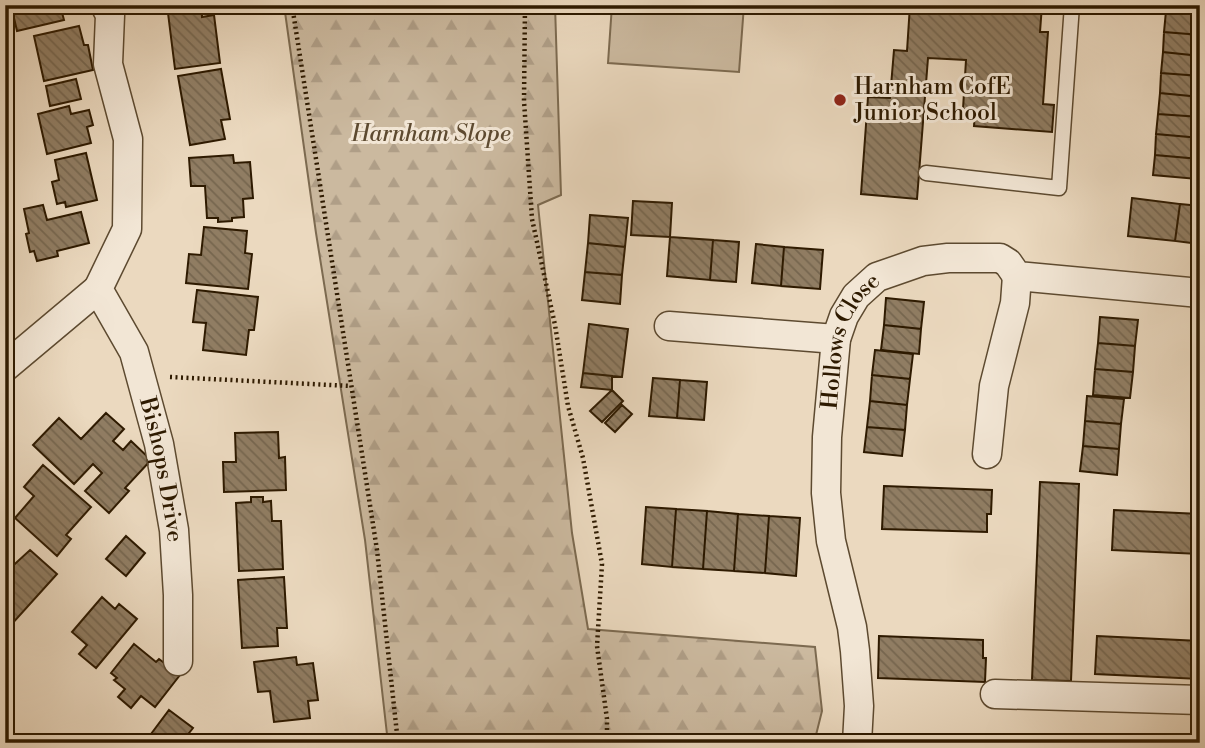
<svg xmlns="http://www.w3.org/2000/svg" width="1205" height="748" font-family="'Libre Bodoni',serif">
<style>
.forest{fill:url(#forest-firs);stroke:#7c6a50;stroke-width:2}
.garden{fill:#cbb99f;stroke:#7c6a50;stroke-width:2}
.building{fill:url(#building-back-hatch);stroke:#2e1a00;stroke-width:2}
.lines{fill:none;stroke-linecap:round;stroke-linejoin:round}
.service-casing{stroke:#5d4a30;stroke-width:17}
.minor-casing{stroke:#5d4a30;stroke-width:31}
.path{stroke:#2e1a00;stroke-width:4.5;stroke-dasharray:2 3.5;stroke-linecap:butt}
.service{stroke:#f2e6d5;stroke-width:14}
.minor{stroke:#f2e6d5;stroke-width:28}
.poi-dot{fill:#8f2418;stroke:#f2e6d5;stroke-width:2.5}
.labels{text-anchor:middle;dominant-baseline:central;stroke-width:6;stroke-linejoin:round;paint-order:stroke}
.poi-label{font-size:23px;fill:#2e1a00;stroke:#f2e6d5;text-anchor:start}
.park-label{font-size:23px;font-style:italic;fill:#5d4a30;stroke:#f2e6d5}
.street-label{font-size:23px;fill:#2e1a00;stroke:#f2e6d5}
</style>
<defs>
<pattern id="forest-firs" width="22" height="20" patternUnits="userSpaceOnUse" patternTransform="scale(1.75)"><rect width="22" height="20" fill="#cbb99f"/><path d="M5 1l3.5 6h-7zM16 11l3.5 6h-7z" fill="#af9e87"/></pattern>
<pattern id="building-back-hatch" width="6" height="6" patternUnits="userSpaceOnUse" patternTransform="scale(1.75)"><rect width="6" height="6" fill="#907d63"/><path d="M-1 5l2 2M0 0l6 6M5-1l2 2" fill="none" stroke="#76664f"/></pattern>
</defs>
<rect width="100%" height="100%" fill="#ebd9bf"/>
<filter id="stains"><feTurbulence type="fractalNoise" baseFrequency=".00286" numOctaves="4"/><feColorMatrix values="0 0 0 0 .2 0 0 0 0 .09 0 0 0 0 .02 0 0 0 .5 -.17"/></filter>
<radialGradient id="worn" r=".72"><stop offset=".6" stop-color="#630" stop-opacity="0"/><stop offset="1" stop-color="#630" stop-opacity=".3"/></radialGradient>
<path class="forest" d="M284 5H555L561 195 538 205 572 533 588 629 815 647 822 711 814 743H388L365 540 316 233Z"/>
<path class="garden" d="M612 5H744L739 72 608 63Z"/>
<path class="building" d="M11 5H60L64 20 17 31Z
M167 5H201L202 17 214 15 220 63 175 69Z
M910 5H1042L1040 32H1048L1043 104 1054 105 1052 132 974 126 975 110 963 109 966 60 928 58 917 199 861 194 868 97 890 98 894 50 907 51Z
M1167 5H1200V14L1166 11Z
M1166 11 1200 14V35L1164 32Z
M79 26 84 45H88L93 70 44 81 34 36Z
M1164 32 1200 35V56L1163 52Z
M1163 52 1200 56V76L1161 73Z
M221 69 230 119 221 120 225 139 190 145 178 76Z
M1161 73 1200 76V97L1160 93Z
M76 79 81 99 50 106 46 86Z
M1160 93 1200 97V117L1158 114Z
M69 106 71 114 89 110 93 125 87 127 91 143 47 154 38 114Z
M1158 114 1200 117V138L1156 134Z
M1156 134 1200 138 1199 159 1155 155Z
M86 153 97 200 66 207 65 202 57 204 52 182 59 180 55 160Z
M233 155 234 163 250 162 253 198 243 199 244 217 232 218V221L218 222V218H207L205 186H191L189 158Z
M1155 155 1199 159 1197 179 1153 175Z
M1132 198 1180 204 1175 241 1128 236Z
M633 201 672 203 670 237 631 235Z
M1180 204 1200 206V244L1175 241Z
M43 205 47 220 81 212 89 243 57 251 58 256 37 261 34 251 30 252 26 234 29 233 24 209Z
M590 215 628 218 625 247 588 243Z
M204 227 247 231 245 253 252 254 248 289 186 283 189 254 201 255Z
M670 237 713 240 710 280 667 276Z
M713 240 739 242 736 282 710 280Z
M588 243 625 247 622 275 585 272Z
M756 244 784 247 781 286 752 283Z
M784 247 823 250 820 289 781 286Z
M585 272 622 275 620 304 582 300Z
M197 290 258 297 254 330H249L246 355 203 350 206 323 193 322Z
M886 298 924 302 921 329 884 325Z
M1100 317 1138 320 1135 346 1098 343Z
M589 324 628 329 622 377 583 373Z
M884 325 921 329 919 354 881 350Z
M1098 343 1135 346 1133 372 1095 369Z
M875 350 913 354 910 379 872 375Z
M1095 369 1133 372 1130 398 1093 395Z
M583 373 612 376V390L581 387Z
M872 375 910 379 907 405 870 401Z
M653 378 680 380 677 418 649 416Z
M680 380 707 382 704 420 677 418Z
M612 390 623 401 602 422 590 411Z
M1087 396 1124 399 1121 424 1085 421Z
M870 401 907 405 905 430 867 427Z
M622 405 632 414 615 432 605 423Z
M106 413 124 429 113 441 123 450 131 441 151 460 125 488 129 491 109 513 85 491 102 473 93 464 74 484 33 445 59 418 81 439Z
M1085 421 1121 424 1119 449 1083 446Z
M867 427 905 430 902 456 864 452Z
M278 432 279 458 285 457 286 490 224 492 223 462H236L235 433Z
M1083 446 1119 449 1117 475 1080 471Z
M43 465 91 507 66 535 71 539 57 556 15 518 34 496 24 487Z
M1040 482 1079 484 1071 681 1032 680Z
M884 486 992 490 991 514H987V532L882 529Z
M251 497H263V502L271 501 272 521H281L283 569 239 571 236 503 251 502Z
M646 507 676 509 672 567 642 564Z
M676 509 707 511 703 569 672 567Z
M1114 510 1200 514V554L1112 550Z
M707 511 738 514 734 571 703 569Z
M738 514 769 516 765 573 734 571Z
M769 516 800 518 796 576 765 573Z
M126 536 145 553 126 576 106 559Z
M30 550 57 574 11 625 5 621V573Z
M284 577 287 628H277L278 646 242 648 238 580Z
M102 597 115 609 119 604 137 619 96 668 79 654 87 645 72 632Z
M879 636 983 640V658H986L985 682 878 678Z
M1097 636 1200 641V679L1095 674Z
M134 644 156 662 159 659 180 675 155 707 141 696 131 708 118 697 125 689 114 680 117 678 111 673Z
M296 657 297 665 313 663 318 700 308 701 310 718 274 722 270 691 258 692 254 662Z
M169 710 193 728 181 743H163L151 734Z"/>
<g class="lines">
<g class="service-casing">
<path id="service" d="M926 173 1059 188 1072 5"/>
</g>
<g class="minor-casing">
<g id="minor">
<path id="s1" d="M105 5 110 15 108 64 128 139 127 229 98 289 134 352 159 444 174 530 178 595V661"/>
<path d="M669 326 836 339"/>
<path d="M5 367 98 289"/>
<path d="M987 454 994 386 1015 303 1017 276"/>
<path d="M995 694 1200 700"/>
<path id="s2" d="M857 743 859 706 855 651 852 627 831 541 826 493 827 437 836 339 844 316 856 296 877 277 923 261 948 258H1000L1008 263 1017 276 1200 293"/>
</g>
</g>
<path class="path" d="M292 5 377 550 398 743
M525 5 524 101 532 219 555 325 568 406 583 458 602 564 597 646 607 719V743
M170 377 351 386"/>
<use href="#service" class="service"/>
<use href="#minor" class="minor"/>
</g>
<circle class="poi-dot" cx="840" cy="100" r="7"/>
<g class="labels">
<g class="poi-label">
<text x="854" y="87">Harnham CofE<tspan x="854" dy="26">Junior School</tspan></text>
</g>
<g class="park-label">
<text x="431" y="134">Harnham Slope</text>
</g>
<g class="street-label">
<text stroke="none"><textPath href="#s2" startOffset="410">Hollows Close</textPath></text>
<text stroke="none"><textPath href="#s1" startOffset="488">Bishops Drive</textPath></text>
</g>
</g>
<rect width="1205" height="748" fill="none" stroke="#ebd9bf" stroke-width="28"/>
<rect x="7" y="7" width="1191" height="734" fill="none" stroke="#2e1a00" stroke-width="3.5"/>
<rect x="14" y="14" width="1177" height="720" fill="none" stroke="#2e1a00" stroke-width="2"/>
<rect width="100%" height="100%" filter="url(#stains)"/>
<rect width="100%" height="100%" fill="url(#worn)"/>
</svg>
